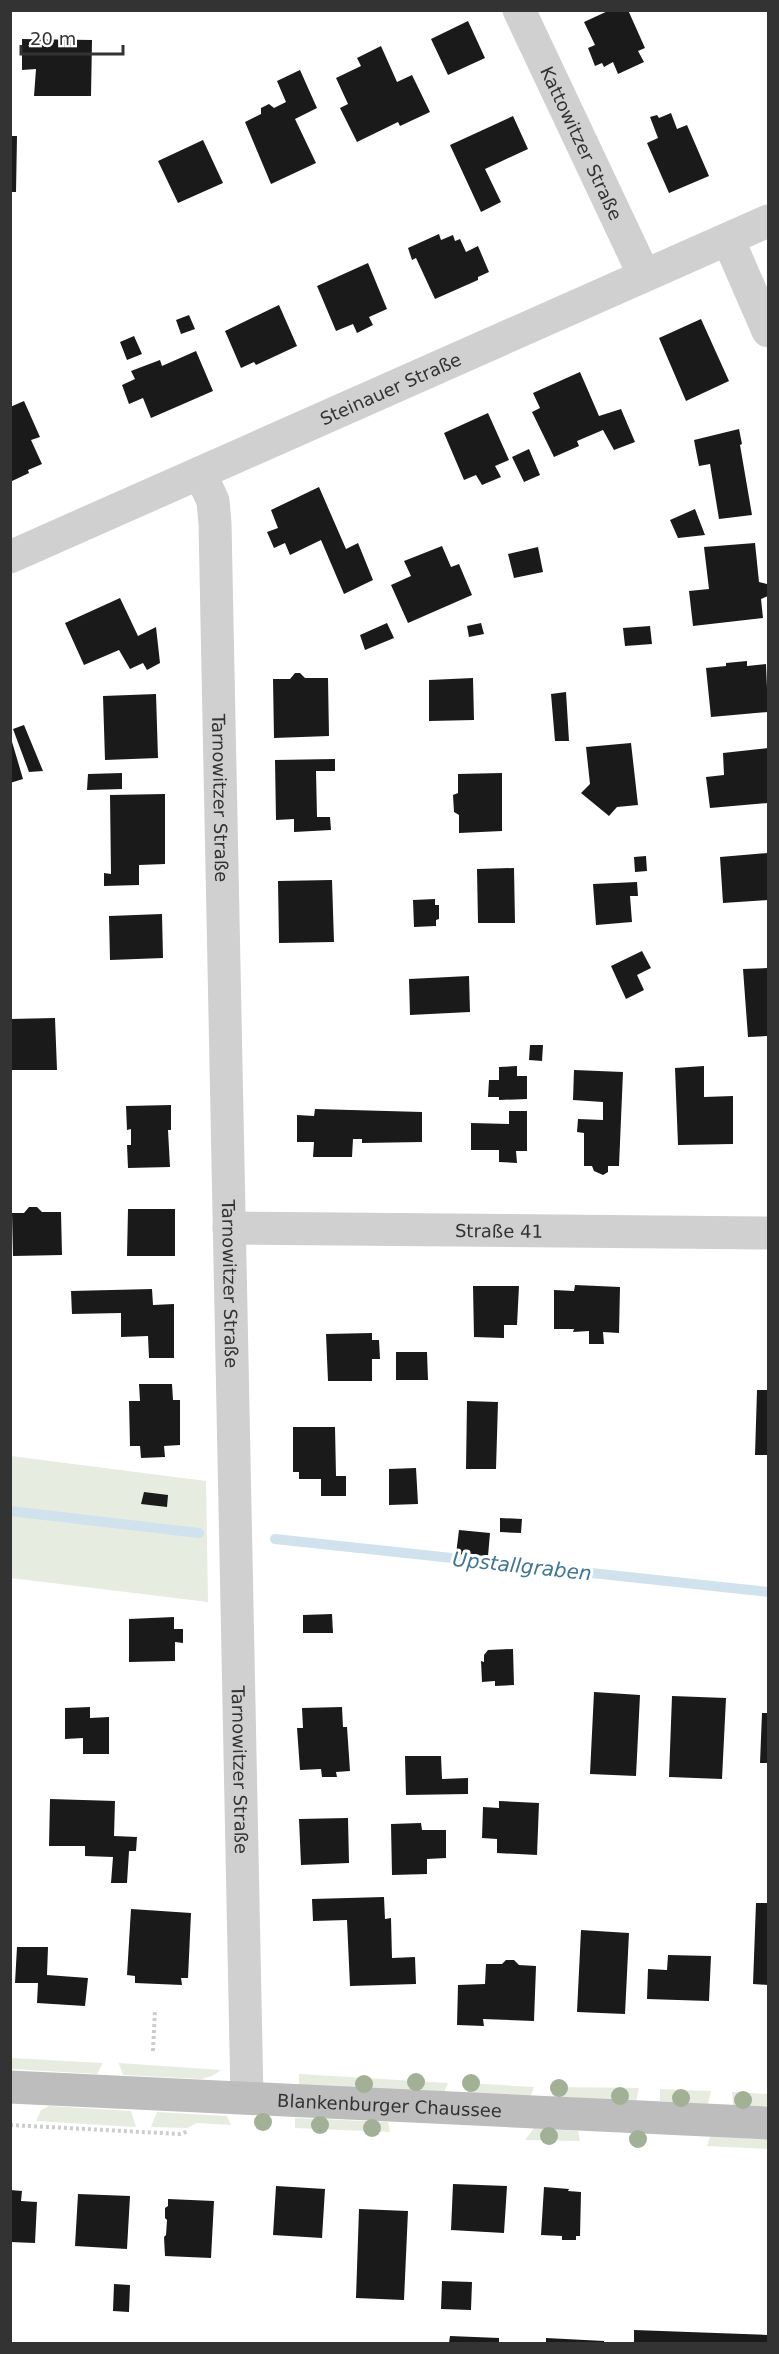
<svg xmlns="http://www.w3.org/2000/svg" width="779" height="2354" font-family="'DejaVu Sans',sans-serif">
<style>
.green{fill:#e6ecdf}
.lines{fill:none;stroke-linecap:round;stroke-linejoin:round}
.stream{stroke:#cfe2ee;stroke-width:10}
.building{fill:#1a1a1a}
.path{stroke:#cdcdcd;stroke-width:4;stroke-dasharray:3 3;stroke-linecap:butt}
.street{stroke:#d0d0d0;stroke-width:33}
.secondary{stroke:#bdbdbd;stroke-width:33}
.tree{fill:#a2b095}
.labels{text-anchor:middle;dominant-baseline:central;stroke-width:6;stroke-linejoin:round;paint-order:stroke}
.street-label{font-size:18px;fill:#333;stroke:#fff}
.water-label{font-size:20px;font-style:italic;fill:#3f7597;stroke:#fff}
</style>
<rect width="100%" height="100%" fill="#fff"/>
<path class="green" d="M11 1456 206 1481 208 1602 11 1578Z
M11 2058 103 2063 97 2074 11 2069Z
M119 2064V2063L221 2070 212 2076 201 2079 123 2075Z
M299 2074 448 2083 443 2094 299 2089Z
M469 2083 534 2087 530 2098 467 2095Z
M554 2087 639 2088 636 2101 553 2099Z
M660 2089 711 2091 708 2104 660 2101Z
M732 2092 768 2094V2106L733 2105Z
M49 2106 131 2111 136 2127 36 2121 41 2110Z
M157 2112 227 2116 231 2125 197 2123 187 2128 151 2127Z
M295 2118 388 2122 390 2132 295 2128Z
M534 2128 578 2131 580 2141 525 2140Z
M710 2137 768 2139V2149L707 2146Z"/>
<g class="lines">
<path class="stream" d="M10 1511 199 1533
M275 1539 768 1592"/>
</g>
<path class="building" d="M610 10H628L645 48 638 51 644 62 618 74 613 62 604 67 602 63 595 66 588 48 595 45 584 22Z
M468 21 485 58 448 75 431 39Z
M22 39 92 40 91 96H34L36 69 22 70Z
M381 46 397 82 412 75 430 112 400 126 398 122 357 142 340 108 348 104 336 78 361 66 357 58Z
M300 70 317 108 295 119 316 163 271 184 245 122 261 114V108L269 104 274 108 286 102 277 81Z
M671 113 677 129 687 125 709 176 669 193 647 143 658 138 650 117 657 115 659 118Z
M513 116 528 149 485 169 501 202 481 212 450 145Z
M10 136H17L16 192H10Z
M203 140 223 183 178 203 158 161Z
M439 234 441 240 453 235 455 241 460 239 466 252 478 246 489 272 478 277V280L435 299 416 258 412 260 408 248Z
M368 263 387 309 369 317 373 325 357 333 353 324 336 331 317 286Z
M279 305 297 346 256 365 254 362 241 368 225 331Z
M189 315 195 329 181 334 176 320Z
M701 319 729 381 686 401 659 338Z
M134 336 142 354 127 360 120 342Z
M196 351 213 391 151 418 143 398 129 404 122 385 135 379 131 371 160 360 162 366Z
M580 372 599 416 621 409 635 442 614 450 603 430 577 441 579 446 554 457 532 412 540 408 533 393Z
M24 401 40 437 31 440 42 464 28 470 29 473 10 482V407Z
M488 413 509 460 495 466 501 477 482 485 476 475 464 480 444 433Z
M739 429 742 444 740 445 752 515 719 519 710 464 699 466 694 440Z
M529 449 540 475 524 482 512 457Z
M319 487 346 549 358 543 373 580 344 594 321 540 290 555 285 543 274 548 267 532 278 528 271 510Z
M695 509 705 535 678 538 670 520Z
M755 543 759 582 767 584 768 596 761 599 763 618 693 626 689 591 709 589 704 547Z
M442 546 451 567 459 564 472 595 408 623 391 585 411 576 404 561Z
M538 547 543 572 514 578 508 554Z
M120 598 138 636 156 627 160 663 147 670 143 663 130 669 119 650 84 665 65 623Z
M387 623 394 638 365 650 360 635Z
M481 623 484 634 469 637 467 626Z
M650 626 652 644 625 646 623 628Z
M747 661V666L766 664 768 712 711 717 706 668 726 666V663Z
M295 673H300L305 678H328L329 736 274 738 273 679H290Z
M473 678 474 720 429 721V680Z
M566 692 569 741H555L551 694Z
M156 694 158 758 105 760 103 696Z
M24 725 43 771 29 772 13 729Z
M10 735 23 779 10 783Z
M631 743 638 805 617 807 609 816 581 793 590 784 586 747Z
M768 748V803L710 808 706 777 724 775 723 753Z
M335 759V771H316L317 817H330L331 830 294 832V819L276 820 275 760Z
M122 773V789L87 790 88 774Z
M502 773V831L459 833V815L454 812 453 795 458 793V774Z
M165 794V864L139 865V885L104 886V873L111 874 110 795Z
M768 853V900L723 903 720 857Z
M646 856 647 871 635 872 634 857Z
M514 868 515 923H478L477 869Z
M332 880 334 942 279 943 278 881Z
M637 882 638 896H630L632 922 596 925 593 884Z
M435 899V905H439V919L436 920V926L414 927 413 900Z
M162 914 163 958 110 960 109 916Z
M642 951 651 968 637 975 644 990 626 999 611 966Z
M768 968V1036L748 1037 743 969Z
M469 976 470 1012 410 1015 409 979Z
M55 1018 57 1070H10V1019Z
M530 1045H543L542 1061 529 1060Z
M517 1066V1076H527V1099L499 1100V1097H488L489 1080H499V1067Z
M704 1066V1097L733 1096V1144L678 1145 675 1068Z
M574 1070 623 1072 619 1166H608V1172L603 1175 594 1171 592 1166H584V1133L577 1132 578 1119 603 1120V1102L573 1100Z
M171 1105V1130H168L170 1167 128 1168 127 1145H131V1129L127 1130 126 1106Z
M315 1109 422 1112V1142L362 1143V1139H353L352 1157H313L314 1142H297V1115L314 1116Z
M509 1111H527V1151H516L517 1163 499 1162V1150H471V1123L509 1124Z
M29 1207H37L42 1212H61L62 1255 13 1256 12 1213H24Z
M128 1209H175V1256H127Z
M575 1285 620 1287 619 1333 603 1332 604 1344H589V1331L573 1332 574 1329H554V1290L574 1291Z
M473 1286H519L517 1325H504V1338L474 1337Z
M152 1289 153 1305 174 1304V1358H149L148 1336 121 1337V1313L72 1314 71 1291Z
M372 1333V1340H379L380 1359H372V1381H328L326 1334Z
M396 1352H427L428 1380H396Z
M139 1384H172L173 1400H180V1445L164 1446 165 1457 141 1458 140 1446H130L129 1401H140Z
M757 1390H768V1455H755Z
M467 1401 498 1402 496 1469H466Z
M293 1427H335L336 1476H346V1496H321V1479H299V1472H293Z
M416 1468 418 1504 389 1505V1469Z
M144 1492 168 1495 167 1507 141 1504Z
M500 1518 522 1519 521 1533 500 1532Z
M459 1530 490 1533 488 1556 456 1554Z
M332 1614 333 1633H303V1615Z
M174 1617V1629H183V1643L175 1642V1661L129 1662V1619Z
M513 1649 514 1685 495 1686V1681L482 1682 481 1661 484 1662V1655L488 1650Z
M594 1692 640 1695 636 1776 590 1774Z
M672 1696 726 1698 722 1779 669 1777Z
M90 1707V1718L109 1717V1754H83V1738L65 1739V1708Z
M342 1707 343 1727H347L350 1771 336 1772 337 1777H322L321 1769 300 1770 297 1728H303L302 1708Z
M762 1713H768V1763H760Z
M405 1756H441L442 1779 468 1778V1794L406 1795Z
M50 1799 115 1801 114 1836 137 1837 136 1851H129L127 1883H111L113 1857 85 1856V1846H49Z
M499 1801 539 1803 537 1855 497 1853V1839L482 1838 483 1807 499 1808Z
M348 1818 349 1863 301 1865 299 1819Z
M421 1823 422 1830H446V1858L427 1859V1874L392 1875 391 1824Z
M384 1897 385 1919 391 1918 392 1958 415 1957 416 1984 350 1986 347 1920 313 1921 312 1899Z
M756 1903H768V1985L753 1984Z
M131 1909 191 1913 188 1978H181L182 1985 135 1983V1976L127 1975Z
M581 1930 629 1933 625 2014 577 2012Z
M17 1947H48L47 1975 88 1978 85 2006 37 2003 38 1983H15Z
M668 1955 711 1956 709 2001 647 1999 648 1969 667 1970Z
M506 1960H514L519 1965 536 1966 534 2021 483 2019 484 2026 457 2025 458 1985 485 1984 486 1964H502Z
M453 2184 507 2186 504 2233 451 2230Z
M276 2186 325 2189 322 2238 273 2235Z
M544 2187 569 2189 568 2191 581 2192 580 2236H576V2240H562V2236L541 2235Z
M10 2190 22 2191 21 2201 37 2202 35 2243 10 2242Z
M78 2194 130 2196 127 2249 75 2246Z
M168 2199 214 2201 211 2258 165 2256 164 2237 166 2235 167 2220 165 2218V2208L168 2206Z
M359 2209 408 2211 404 2300 356 2298Z
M442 2281 472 2282 471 2310 441 2309Z
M114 2284 130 2285 129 2312 113 2311Z
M634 2330 768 2335V2343H634Z
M450 2336 499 2338V2343H449Z
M546 2338 604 2341V2343H546Z"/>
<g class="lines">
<path class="path" d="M153 2051 155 2010
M10 2125 180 2134 189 2131"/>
<g class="street">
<path id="s1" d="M519 10 644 275"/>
<path d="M728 239 768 331"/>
<path id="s2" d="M200 473 213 501 215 523 247 2098"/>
<path id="s3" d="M10 557 768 221"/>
<path id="s4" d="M229 1228 768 1233"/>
</g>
<path class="secondary" id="s5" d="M10 2087 768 2123"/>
</g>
<g class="tree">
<circle cx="416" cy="2082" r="9"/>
<circle cx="471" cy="2083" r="9"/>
<circle cx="364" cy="2084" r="9"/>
<circle cx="559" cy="2088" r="9"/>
<circle cx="620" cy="2096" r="9"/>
<circle cx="681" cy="2098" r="9"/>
<circle cx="743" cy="2100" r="9"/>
<circle cx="263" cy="2122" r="9"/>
<circle cx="320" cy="2125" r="9"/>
<circle cx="372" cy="2128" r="9"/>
<circle cx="549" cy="2136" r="9"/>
<circle cx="638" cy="2139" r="9"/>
</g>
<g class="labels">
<g class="street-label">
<text stroke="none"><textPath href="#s1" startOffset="147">Kattowitzer Straße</textPath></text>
<text stroke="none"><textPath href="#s3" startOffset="416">Steinauer Straße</textPath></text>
<text stroke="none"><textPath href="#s2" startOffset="328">Tarnowitzer Straße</textPath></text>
<text stroke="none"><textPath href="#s4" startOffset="270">Straße 41</textPath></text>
<text stroke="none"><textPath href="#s2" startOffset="814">Tarnowitzer Straße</textPath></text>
<text stroke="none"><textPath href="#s2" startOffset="1300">Tarnowitzer Straße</textPath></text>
<text stroke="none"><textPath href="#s5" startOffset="380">Blankenburger Chaussee</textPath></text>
</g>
<g class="water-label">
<text transform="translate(522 1566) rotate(6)">Upstallgraben</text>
</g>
</g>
<rect width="779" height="2354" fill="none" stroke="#333333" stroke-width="24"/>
<path d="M21 45v9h102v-9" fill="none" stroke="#333333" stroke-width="3"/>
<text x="30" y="45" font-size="18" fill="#333333" stroke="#ffffff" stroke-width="4.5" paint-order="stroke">20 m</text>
</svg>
